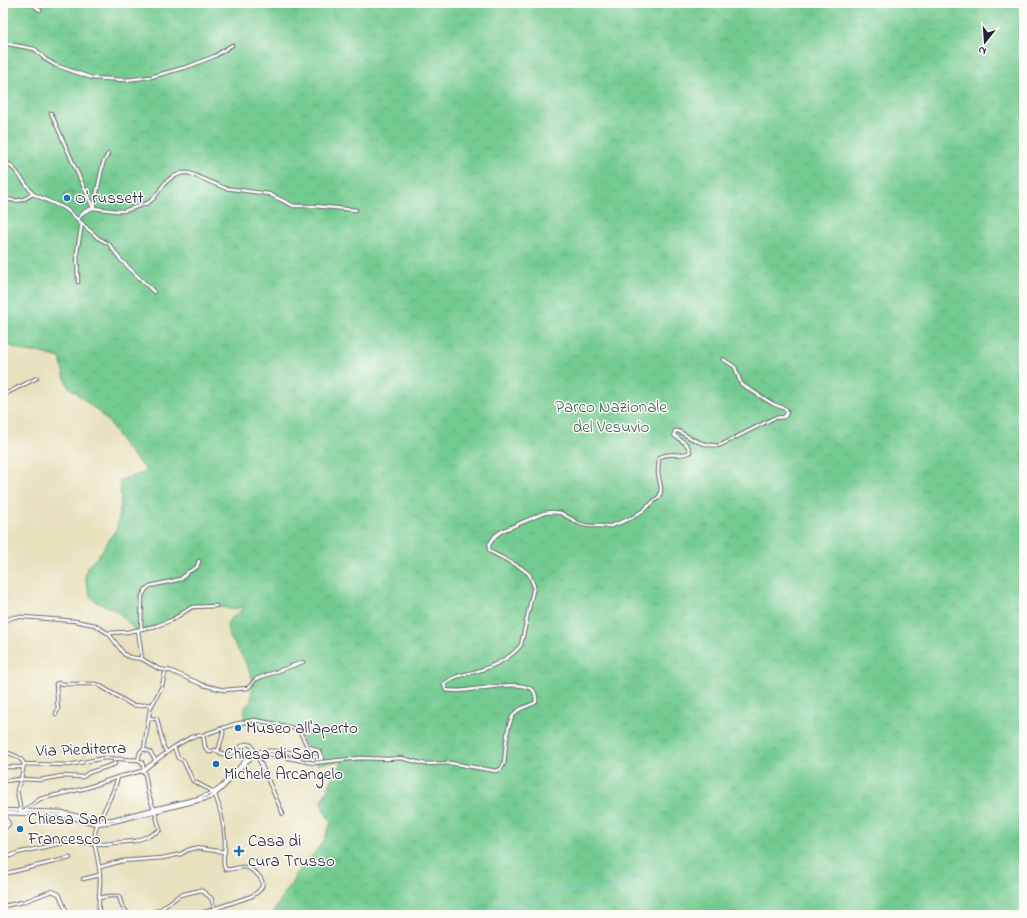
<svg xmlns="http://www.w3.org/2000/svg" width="1027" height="918" font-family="'Indie Flower',sans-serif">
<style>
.park{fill:url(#park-crowns);stroke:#4a7666}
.pitch{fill:#73cb91;stroke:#4a7666}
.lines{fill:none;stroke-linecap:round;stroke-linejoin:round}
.stream{stroke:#55c2cc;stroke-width:1}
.minor-casing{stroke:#676569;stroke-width:4.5}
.minor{stroke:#fff;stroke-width:2.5}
.poi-dot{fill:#1f6fb2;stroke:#fdfcf7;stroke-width:1.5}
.labels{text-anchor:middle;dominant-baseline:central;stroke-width:3;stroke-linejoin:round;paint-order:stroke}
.poi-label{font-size:17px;fill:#22223b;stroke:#fdfcf7;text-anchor:start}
.park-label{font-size:17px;fill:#3e5d59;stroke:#fdfcf7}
.street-label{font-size:17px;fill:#22223b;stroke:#fdfcf7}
</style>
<defs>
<pattern id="park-crowns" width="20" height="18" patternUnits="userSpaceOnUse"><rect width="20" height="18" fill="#73cb91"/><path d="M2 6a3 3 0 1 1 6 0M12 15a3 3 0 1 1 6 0" fill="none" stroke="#63ae7e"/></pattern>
</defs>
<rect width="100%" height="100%" fill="#fdfcf7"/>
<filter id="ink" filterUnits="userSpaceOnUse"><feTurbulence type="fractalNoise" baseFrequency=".025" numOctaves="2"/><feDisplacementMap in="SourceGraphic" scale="8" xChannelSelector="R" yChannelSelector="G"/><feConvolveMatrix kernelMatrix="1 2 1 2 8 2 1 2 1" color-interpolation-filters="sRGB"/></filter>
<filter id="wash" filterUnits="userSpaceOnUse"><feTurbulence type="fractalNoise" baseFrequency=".012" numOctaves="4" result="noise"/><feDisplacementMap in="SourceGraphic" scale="16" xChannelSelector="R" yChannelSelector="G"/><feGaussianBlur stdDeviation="0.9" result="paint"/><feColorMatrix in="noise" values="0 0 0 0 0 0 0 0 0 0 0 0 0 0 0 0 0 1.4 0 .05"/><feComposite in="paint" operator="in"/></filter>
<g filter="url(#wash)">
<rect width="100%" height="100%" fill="#e8e1be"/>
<path class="park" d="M3 3H1024V915H272L288 887 292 883 295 876 324 841 331 822C328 817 323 811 322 804 322 794 338 772 343 761L317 764V754L313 750 306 747 296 730 274 724 255 721 244 724 245 707 251 702 253 680 244 659 229 636 227 624 230 619 242 610 243 606C240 607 237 609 234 609 229 610 224 607 219 606 206 605 182 605 175 618L160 626 137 632 121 615 113 609 96 602 90 596 85 578 87 568 99 555 117 528 121 502 120 485 118 481 145 472V469L123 444 111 425 102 415 68 386 65 379 60 358 38 352H25L3 343Z"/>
<path class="pitch" d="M67 191 73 193 68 205 62 203Z"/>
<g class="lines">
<path class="stream" d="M530 900H535L556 891 574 889 610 887 630 881 648 872 672 867
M450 915 463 908 470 906 482 909 506 905 521 908"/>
</g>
</g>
<g filter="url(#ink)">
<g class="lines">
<g class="minor-casing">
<path id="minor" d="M30 3 40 10
M3 43 35 49 45 59 55 65 92 78 125 80 151 77 190 66 215 56 232 45
M3 67 6 69
M51 113 93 208
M3 159 16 171 33 194 66 209 98 238 109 244 120 259 154 292
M3 198C18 202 20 202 33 194
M94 206 103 163 108 154
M78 219 84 212 93 208 117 211H124L148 203 154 198 165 183 172 177 182 173H189L225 188 269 194 294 206H314L356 210
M78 282 77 252 82 223
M3 395 37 378
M3 621 14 617H24L75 621 95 625 109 634 124 654 129 657 142 659 159 669 171 671 203 685 224 690 248 688 256 679 303 662
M141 629 142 596 146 589 150 586 181 579 188 572 197 567 199 561
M138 630 142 659
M108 633 127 632 156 626 172 620 192 607 216 606
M56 714 58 709 56 684 59 683 64 684H97L132 705C139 707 145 703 152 705
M149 718 157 719 164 748 167 752
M203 735 205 747 209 752H211L215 750C217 751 219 752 221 753 231 759 237 748 245 744L251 745 257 755 283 814
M174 747 178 758 183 760 193 781 214 792C220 807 224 824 225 841 226 850 221 861 225 869 232 871 238 866 245 867 249 867 252 871 256 873 267 883 263 889 252 896L196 915
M144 749 150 752 156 761
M3 751C10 754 21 756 24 764
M218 751 223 734V728
M138 760 140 752 144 749 150 709 162 686 165 673 168 670
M24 764 69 765 104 758 138 760
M3 767H23
M3 781 21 779 40 780 62 776 83 777 88 773 115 764 114 759
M3 810 61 812 99 821 113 819 199 798 214 792 222 786 251 754C264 746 306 755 322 758L321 759
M24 811 40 799 48 797 86 788 118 777
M21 812 17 790 21 779 24 764
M3 813 62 815 97 824 113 822 209 798C230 788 240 757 264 753L313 763 360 758 388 759 401 758 425 764 450 763 496 771C501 770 502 768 504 763 506 749 506 721 516 712 522 707 530 706 536 702 536 698 536 693 533 690 516 677 466 695 446 690L444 685C450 676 468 674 478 671 494 666 511 658 521 645L534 586 529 574 520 567 491 552 489 549V545L495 536 502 531 544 513 552 512 561 513 580 524 589 526H611L632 518 645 509 660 496 661 488 658 473 659 458C668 451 681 458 690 452 689 443 679 440 674 435L675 431H678C691 438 705 448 721 445L774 418 784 417 786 415 787 411 786 409 773 404 741 384 735 367 723 359
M3 830 9 824 3 812
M3 859 17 853 62 843 80 842 104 844 135 841 149 836 160 830 155 812 148 793 146 779 142 762 138 760
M100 867 122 861 162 858 181 854 188 850 195 848 225 852
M3 874 70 858
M83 879 100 875
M99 898 109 896H119L122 906 129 915
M3 906 23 902 52 891 59 894 67 913 96 914
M100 915 99 914C98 902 100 891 100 880 101 861 90 843 97 825 98 820 102 816 104 811 109 800 115 789 118 777L142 771 174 747 191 737 203 735 235 724 254 720 277 724 299 730 307 746 319 751 322 758
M145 915 161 909 180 895 201 890 211 898 215 909"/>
</g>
<use href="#minor" class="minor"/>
</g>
</g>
<g class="poi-dot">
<circle cx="67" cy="198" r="4"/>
<circle cx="238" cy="728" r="4"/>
<circle cx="216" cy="764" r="4"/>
<circle cx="20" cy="829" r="4"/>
<path d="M237 845h4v4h4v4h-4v4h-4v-4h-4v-4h4z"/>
</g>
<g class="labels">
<g class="poi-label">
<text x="75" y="198">O' russett</text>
<text x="246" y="728">Museo all'aperto</text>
<text x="224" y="754">Chiesa di San<tspan x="224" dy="20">Michele Arcangelo</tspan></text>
<text x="28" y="819">Chiesa San<tspan x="28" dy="20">Francesco</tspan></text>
<text x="248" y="841">Casa di<tspan x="248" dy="20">cura Trusso</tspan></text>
</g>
<g class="park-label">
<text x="611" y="407">Parco Nazionale<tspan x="611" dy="20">del Vesuvio</tspan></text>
</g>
<g class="street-label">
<text transform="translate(81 750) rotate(-2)">Via Piediterra</text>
</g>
</g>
<rect width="1027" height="918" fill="none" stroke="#fdfcf7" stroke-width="16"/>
<g transform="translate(985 42) rotate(197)" stroke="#fdfcf7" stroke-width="3" paint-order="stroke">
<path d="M0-3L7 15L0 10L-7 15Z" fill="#22223b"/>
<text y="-6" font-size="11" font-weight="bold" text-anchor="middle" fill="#22223b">N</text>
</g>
</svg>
